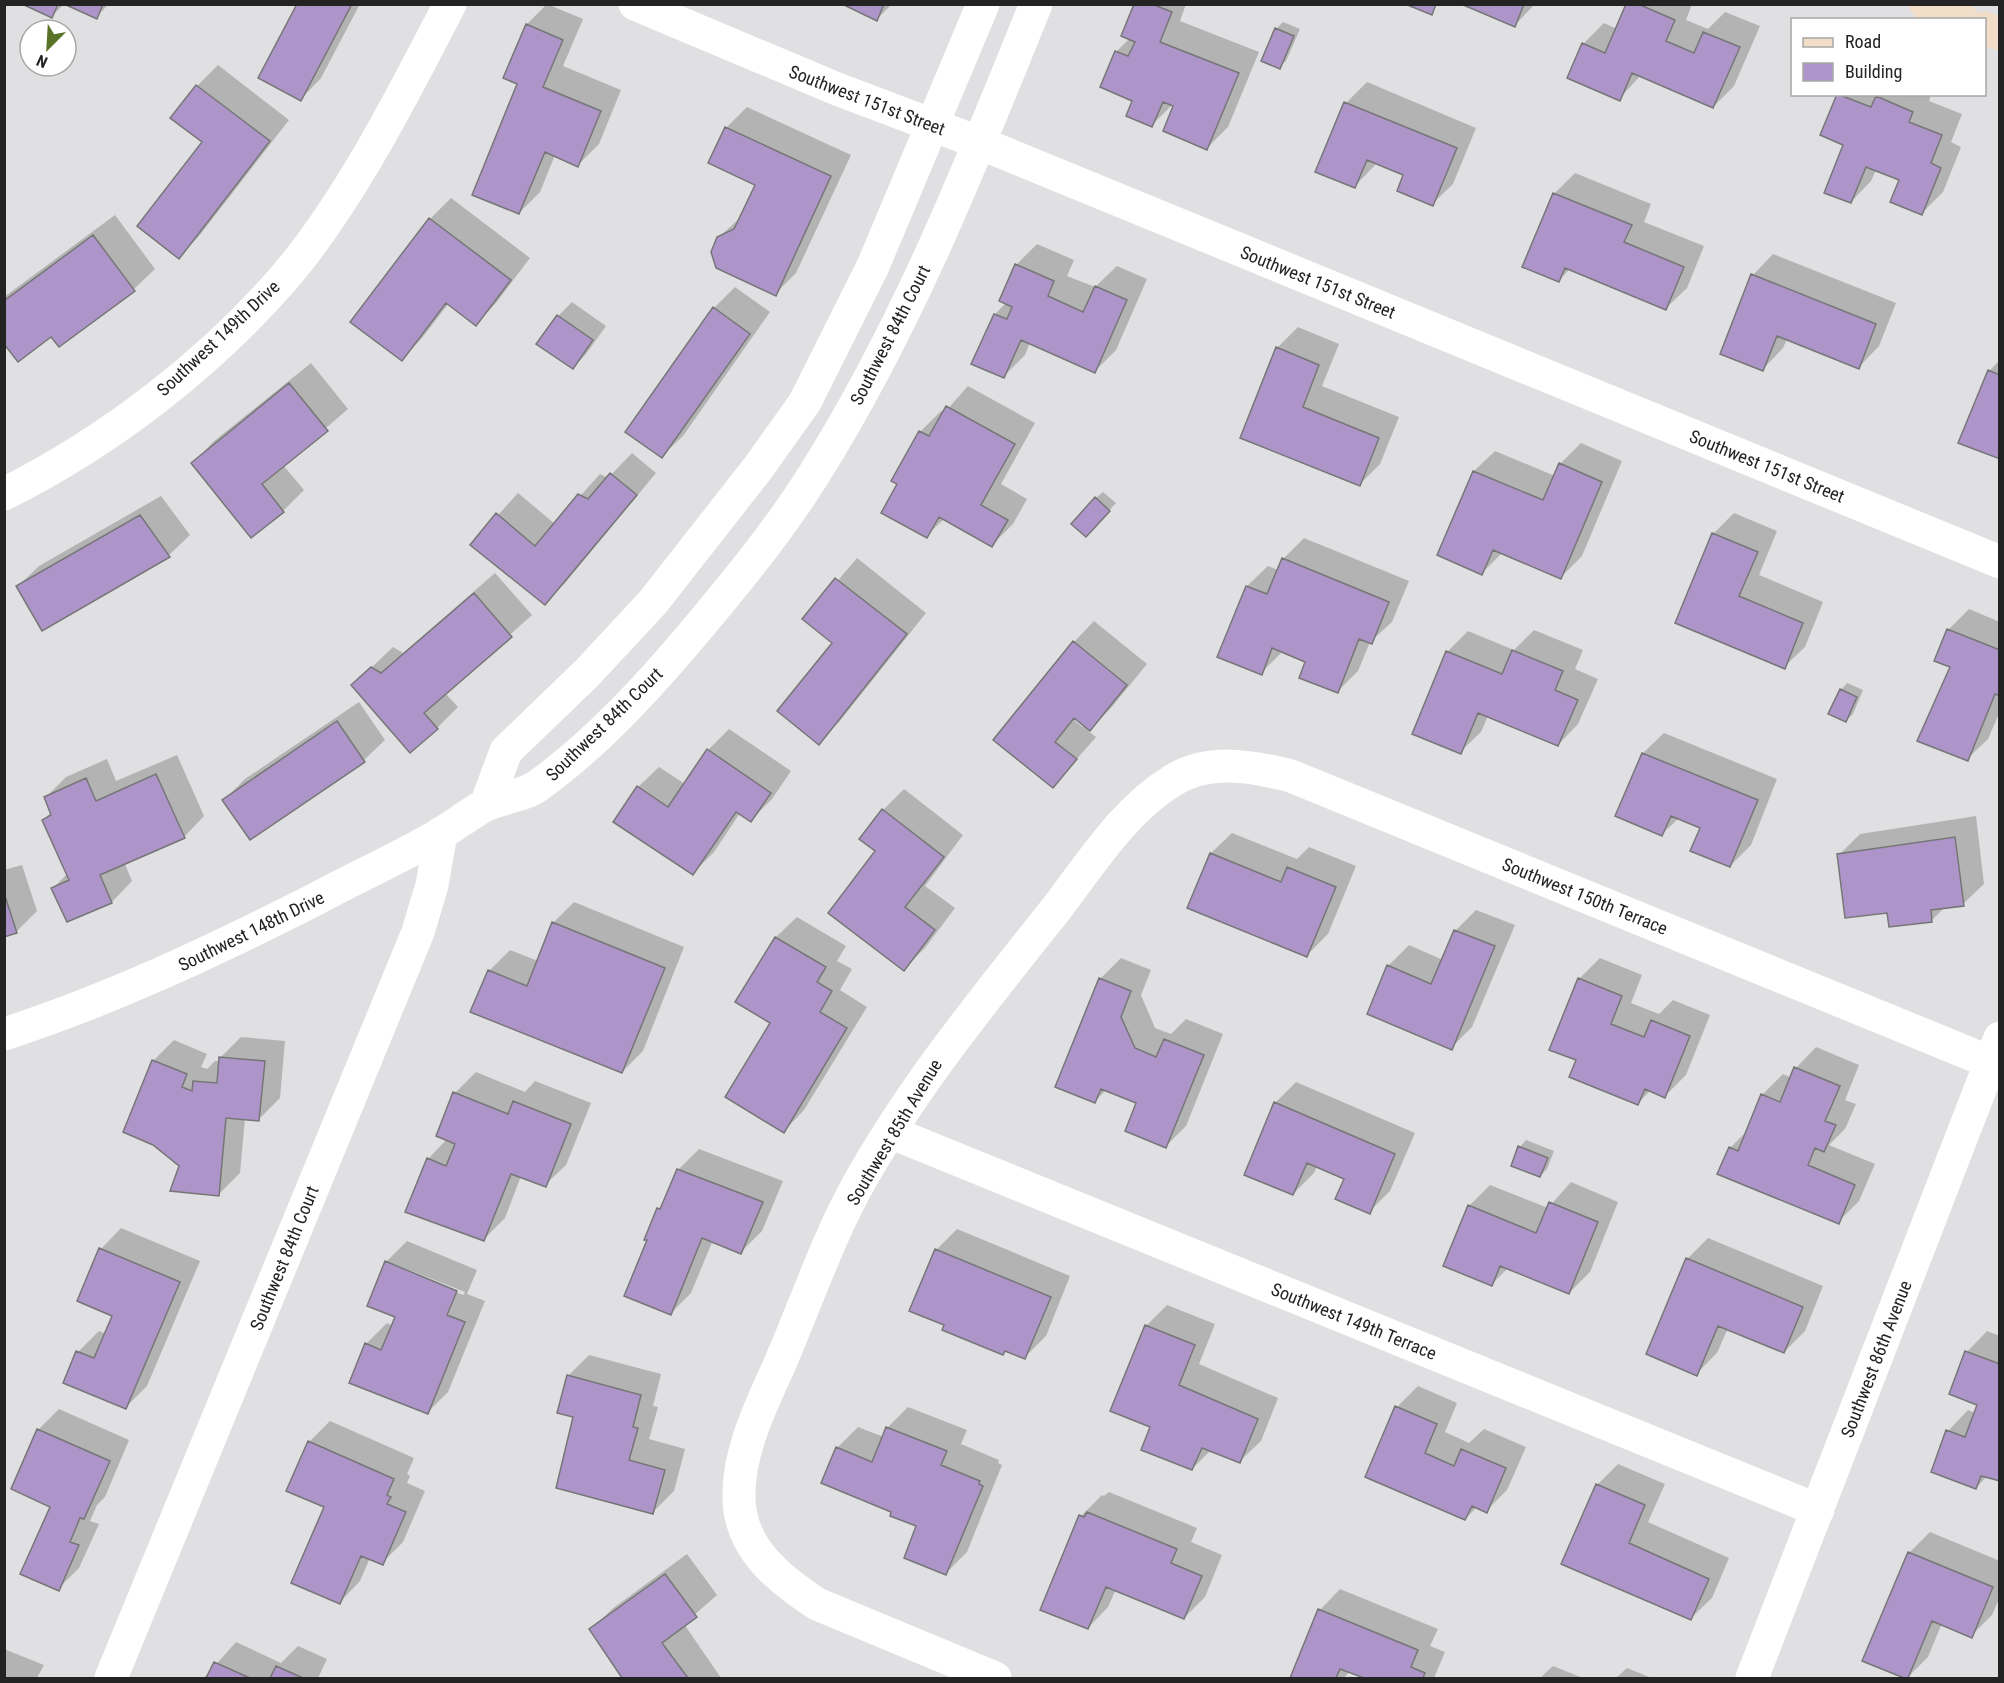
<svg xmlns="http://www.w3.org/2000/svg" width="2004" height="1683" font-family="'Roboto Condensed',sans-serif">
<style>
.shadow{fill:#0003;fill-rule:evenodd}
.building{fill:#ae95c9;stroke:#777677;stroke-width:1.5}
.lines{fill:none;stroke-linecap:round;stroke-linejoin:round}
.minor{stroke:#fff;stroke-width:33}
.secondary{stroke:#f1ddc8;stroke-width:33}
.labels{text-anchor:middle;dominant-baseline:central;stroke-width:4.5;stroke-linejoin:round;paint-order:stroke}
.street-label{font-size:18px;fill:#232324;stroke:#fff}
</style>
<rect width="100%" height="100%" fill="#e0e0e2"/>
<path class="shadow" d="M26 4H64L52 16Z
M68 4H109L96 17Z
M299 4H360L321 78 301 99Z
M547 4 583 19 563 66 621 90 599 144 578 165 555 155 540 192 519 213V83L527 24Z
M843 4H892L877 19Z
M1136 4H1186L1180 21 1259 52 1228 127 1207 148 1177 100 1152 125 1134 100 1116 52 1130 38Z
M1465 4H1535L1515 25Z
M1627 4H1692L1686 20 1708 29 1725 12 1760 26 1734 86 1713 107 1641 75 1619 99 1583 44 1604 23 1617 29Z
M1283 22 1300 29 1286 61 1279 67 1276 29Z
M218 65 289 120 199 236 179 257 204 142 197 86Z
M1367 82 1476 128 1453 184 1432 204 1405 174 1377 163 1355 186 1346 103Z
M1839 94H1931L1929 101 1962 114 1951 142 1961 147 1943 192 1922 213 1901 180 1876 170 1871 181 1851 202 1845 144 1822 134Z
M747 107 851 155 796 273 775 294 718 238 743 215 757 184 726 128Z
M1575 173 1651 204 1644 222 1704 246 1687 288 1666 308 1570 269 1559 280 1554 194Z
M451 198 530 258 496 303 476 324 449 303 422 338 402 359 430 219Z
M115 215 155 269 134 289 60 345 52 335 4 341V297Z
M1037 244 1074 260 1067 276 1095 287 1117 266 1147 279 1116 350 1095 371 1030 342 1025 355 1004 376 995 314 1006 303 1001 301 1017 264Z
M1773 254 1896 303 1879 346 1859 367 1787 339 1783 348 1763 369 1753 275Z
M735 287 770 312 683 436 662 456 714 308Z
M572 302 606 326 586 354 573 368 538 344 558 316Z
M1298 327 1339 344 1322 386 1399 417 1380 464 1359 485 1242 438 1277 348Z
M2000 360V458L1989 371Z
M311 363 348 409 283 465 304 490 283 511 193 463 213 442Z
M968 386 1035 423 1001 484 1027 499 1013 524 992 545 944 519 926 536 899 484 920 432 941 411 944 413Z
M1581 443 1622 461 1582 556 1561 577 1503 552 1482 573 1439 554 1474 471 1495 451 1555 476 1560 464Z
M632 453 656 473 565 583 545 603 472 544 518 493 555 524 600 474 608 478Z
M1103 492 1116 503 1086 535 1096 498Z
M161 496 190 535 169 555 42 629 18 586 39 566Z
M1734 513 1777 531 1759 575 1823 602 1805 647 1784 667 1677 623 1713 534Z
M1304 538 1409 581 1392 622 1370 642 1358 671 1337 692 1307 661 1282 652 1261 673 1219 656 1247 586 1268 566 1278 570 1283 559Z
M857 558 926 613 839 722 818 743 834 642 805 619Z
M495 573 532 615 445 693 458 707 437 728 353 685 393 647 403 653Z
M1969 609 2000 622V711L1988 739 1967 759 1948 630Z
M1094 621 1147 664 1111 708 1088 731 1096 737 1053 786 995 740 1074 642ZM1077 718 1085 725 1083 727 1075 721Z
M1534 630 1583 650 1575 669 1598 679 1578 724 1558 745 1488 716 1481 732 1460 752 1447 652 1468 631 1514 650Z
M1847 683 1863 690 1853 714 1846 721 1841 690Z
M359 702 385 740 364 760 251 838 224 800 245 779Z
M729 729 791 771 772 799 751 820 740 813 714 852 693 873 638 787 659 767 685 784 708 750Z
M1664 733 1777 779 1751 845 1730 866 1702 827 1679 818 1662 834 1643 753Z
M177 755 204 816 184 837 124 862 132 881 112 902 68 920 53 888 67 874 44 820 51 812 45 798 66 777 107 759 116 781Z
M904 789 963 835 925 886 955 908 925 948 904 969 877 851 883 810Z
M1976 816 1984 884 1963 904 1946 906 1931 921 1888 911 1839 855 1860 834Z
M1232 833 1297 859 1309 847 1356 866 1328 934 1307 955 1189 907 1211 853Z
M22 865 37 911 17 931 4 935V870Z
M574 902 684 947 643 1051 622 1072 489 971 510 950 538 961 553 923Z
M1476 910 1515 925 1472 1027 1451 1048 1388 966 1409 945 1443 960 1456 930Z
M797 917 846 946 837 961 852 969 840 990 867 1007 804 1110 784 1131 772 1023 737 1002 776 937Z
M1121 958 1151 970 1141 995 1155 1028 1171 1034 1186 1019 1223 1034 1186 1126 1165 1147 1138 1103 1106 1090 1095 1101 1100 979Z
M1600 958 1642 975 1631 1003 1659 1014 1673 1000 1710 1015 1686 1075 1665 1096 1651 1090 1638 1103 1578 1060 1579 979Z
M241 1037 285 1041 280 1098 259 1119 245 1118 240 1173 219 1194 181 1166 153 1061 174 1040 207 1054 201 1067 207 1069 215 1061H220V1058Z
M1816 1047 1859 1065 1845 1100 1856 1104 1845 1129 1829 1145 1875 1164 1859 1201 1838 1222 1730 1148 1748 1130 1762 1095 1783 1074 1792 1078 1796 1068Z
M476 1072 525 1092 535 1081 591 1103 566 1165 545 1185 521 1176 505 1218 484 1239 428 1159 447 1139 455 1093Z
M1296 1082 1415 1133 1390 1191 1369 1212 1346 1178 1317 1166 1314 1173 1293 1194 1275 1103Z
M1526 1140 1554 1151 1547 1169 1540 1176 1513 1165 1520 1147Z
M699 1149 783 1181 762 1231 741 1252 713 1240 691 1293 671 1313 649 1239 646 1238 678 1170Z
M1571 1182 1618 1202 1590 1272 1569 1293 1508 1268 1492 1284 1469 1206 1490 1185 1548 1208Z
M121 1228 200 1261 147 1386 126 1407 65 1382 78 1352 99 1331 106 1334 114 1315 101 1249Z
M957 1229 1070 1276 1046 1336 1025 1357 1006 1350 1003 1353 946 1325 936 1250Z
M1708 1238 1823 1286 1805 1331 1784 1352 1728 1328 1717 1353 1696 1374 1687 1259Z
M407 1241 477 1270 467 1294 485 1301 448 1392 427 1413 366 1344 387 1323 393 1326 397 1316 386 1262ZM394 1264 465 1292 463 1295 394 1267Z
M1167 1305 1215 1324 1199 1364 1278 1398 1261 1441 1240 1461 1211 1450 1192 1469 1152 1426 1146 1326Z
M1987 1331 2000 1336V1479L1986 1477 1976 1488 1948 1431 1968 1410 1975 1413 1979 1404 1967 1352Z
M589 1355 661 1374 653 1406 658 1407 649 1439 685 1449 674 1491 653 1512 574 1416 568 1376Z
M1418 1386 1457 1403 1445 1432 1469 1443 1484 1429 1526 1447 1507 1490 1486 1511 1477 1507 1465 1519 1367 1476 1397 1407Z
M908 1407 967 1430 961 1444 999 1460 998 1463 1002 1465 967 1552 946 1573 918 1525 893 1511 837 1448 858 1427 884 1437 887 1428Z
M59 1409 129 1440 105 1497 97 1505 90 1521 99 1524 79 1568 58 1589 52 1506 38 1430Z
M330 1421 414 1458 407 1474 410 1476 407 1483 425 1491 403 1542 382 1563 370 1558 360 1581 340 1602 326 1506 309 1442Z
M1618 1464 1665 1484 1648 1522 1729 1558 1712 1598 1691 1618 1563 1564 1597 1485Z
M1109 1492 1197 1528 1191 1542 1222 1555 1205 1597 1184 1618 1116 1589 1108 1607 1088 1628 1081 1516 1102 1495 1104 1496Z
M1930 1532 2000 1561V1597L1992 1615 1971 1636 1942 1623 1928 1657 1907 1678 1864 1660 1909 1553Z
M687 1554 717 1595 684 1624 721 1678H624L591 1630 612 1609Z
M1340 1589 1438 1629 1430 1646 1445 1652 1434 1678H1368L1350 1671 1344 1678H1291L1320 1610Z
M236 1642 281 1663 298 1646 327 1659 318 1678H204Z
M4 1649 44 1665 37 1678H4Z
M1553 1666 1583 1678H1540Z
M1627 1668 1652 1678H1616Z"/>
<path class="building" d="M22 4H58L52 18Z
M64 4H103L97 19Z
M297 4H352L301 101 258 78Z
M842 4H884L877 21Z
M1134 4H1152L1172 12 1160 42 1239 73 1207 150 1163 131 1173 106 1163 102 1152 127 1126 116 1132 101 1100 87 1115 51 1128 56 1135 42 1121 36Z
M1405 4H1436L1432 15Z
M1461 4H1524L1515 27Z
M1626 4H1638L1675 20 1666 41 1694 53 1703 32 1740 47 1713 108 1632 73 1620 101 1567 78 1582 43 1605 53Z
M526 24 563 40 543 87 601 111 578 167 545 152 519 214 472 195 517 84 503 78Z
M1275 28 1294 36 1280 69 1261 61Z
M196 85 270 141 179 259 137 226 202 142 170 118Z
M1837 94 1871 107 1876 96 1913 112 1909 122 1942 135 1931 163 1941 168 1922 215 1890 202 1899 180 1866 167 1851 203 1824 193 1843 145 1820 135Z
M1344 102 1457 148 1433 206 1397 191 1403 175 1367 160 1355 188 1315 172Z
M725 127 831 176 776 296 716 268 711 252 717 237 734 229 755 185 708 163Z
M1553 193 1632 225 1624 242 1684 267 1666 310 1565 268 1559 282 1522 267Z
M429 218 511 280 476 326 446 303 402 361 350 322Z
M93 235 135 291 59 347 51 337 18 362 4 344V301Z
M1015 264 1054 281 1048 296 1083 312 1095 286 1127 300 1095 373 1021 340 1004 378 971 364 994 314 1007 319 1012 307 999 301Z
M1751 274 1876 324 1859 369 1777 336 1763 371 1720 354Z
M713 307 750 334 662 458 625 432Z
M557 315 593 340 573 369 536 344Z
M1276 347 1319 365 1303 407 1379 438 1360 486 1240 438Z
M1988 370 2000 375V459L1958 443Z
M289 383 328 431 262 484 284 512 251 538 191 463Z
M946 406 1015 444 981 505 1008 520 992 547 939 517 927 538 881 513 897 484 891 481 919 431 929 436Z
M1559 463 1602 482 1561 579 1493 550 1482 575 1437 555 1473 471 1543 500Z
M610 473 637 495 545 605 470 545 496 513 535 546 578 494 588 499Z
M1095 497 1110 511 1086 537 1071 524Z
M140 515 170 557 42 631 16 586Z
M1712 533 1758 552 1739 596 1803 623 1785 669 1675 623Z
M1282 558 1389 602 1372 644 1359 639 1338 693 1299 678 1305 662 1272 648 1262 675 1217 657 1246 586 1267 594Z
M835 578 907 634 819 745 777 711 832 643 802 619Z
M474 593 512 637 424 713 438 729 410 753 351 685 371 667 381 673Z
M1947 629 2000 650V696L1995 694 1968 761 1917 741 1950 667 1934 661Z
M1073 641 1127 685 1090 731 1074 718 1055 742 1077 759 1053 788 993 740Z
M1512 650 1563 671 1555 690 1578 700 1558 746 1478 713 1461 754 1412 734 1446 651 1502 674Z
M1840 689 1857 697 1846 722 1828 714Z
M337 721 365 762 250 840 222 800Z
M707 749 771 793 751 822 736 812 693 875 613 822 637 786 668 807Z
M1642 753 1758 800 1730 867 1690 851 1700 828 1671 816 1662 836 1615 816Z
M156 774 185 838 100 875 112 903 67 922 51 888 69 880 42 820 51 815 44 797 86 778 96 801Z
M882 809 944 857 905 907 935 930 904 971 828 913 875 851 859 839Z
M1955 837 1964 906 1931 910 1932 922 1889 927 1887 913 1845 918 1837 854Z
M1210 853 1281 882 1287 867 1336 887 1307 957 1187 908Z
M4 893 17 933 4 937Z
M552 922 665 968 622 1073 470 1012 488 970 527 986Z
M1454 930 1495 946 1452 1050 1367 1014 1387 965 1431 984Z
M775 937 826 967 817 982 832 991 820 1012 847 1028 784 1133 725 1097 770 1023 735 1002Z
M1099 978 1131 991 1121 1017 1135 1048 1156 1057 1164 1039 1204 1055 1166 1148 1125 1131 1136 1103 1101 1089 1095 1103 1055 1087Z
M1578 978 1622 996 1611 1024 1644 1037 1651 1020 1690 1036 1665 1098 1645 1089 1638 1105 1569 1077 1576 1060 1549 1050Z
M219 1057 265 1061 259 1121 226 1118 219 1196 170 1191 179 1166 153 1145 123 1132 152 1060 187 1074 182 1087 192 1091 193 1081 217 1083Z
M1794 1067 1840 1086 1825 1121 1836 1125 1824 1152 1815 1148 1808 1165 1855 1185 1839 1224 1717 1174 1729 1147 1738 1151 1761 1094 1780 1102Z
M453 1092 508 1114 513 1101 571 1124 546 1187 511 1174 484 1241 405 1212 427 1158 446 1166 455 1144 436 1136Z
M1274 1102 1395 1154 1370 1214 1335 1199 1344 1179 1307 1163 1293 1195 1244 1175Z
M1518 1146 1548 1158 1540 1177 1511 1166Z
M677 1169 763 1202 741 1254 702 1238 671 1315 624 1296 647 1240H644L657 1208 660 1209Z
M1549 1202 1598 1222 1569 1294 1500 1266 1492 1286 1443 1266 1468 1205 1536 1233Z
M99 1248 180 1282 126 1409 63 1383 76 1351 94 1358 112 1316 77 1301Z
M935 1249 1051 1297 1025 1359 1005 1351 1003 1355 942 1330 944 1325 909 1311Z
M1686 1258 1803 1307 1784 1353 1718 1326 1697 1376 1646 1354Z
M385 1261 457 1291 447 1315 465 1322 428 1414 349 1383 365 1343 381 1350 395 1317 367 1306Z
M1145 1325 1195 1345 1179 1385 1258 1419 1240 1463 1202 1448 1192 1470 1141 1450 1150 1427 1110 1411Z
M1965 1351 2000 1364V1481L1981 1476 1976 1489 1931 1472 1946 1430 1965 1437 1977 1405 1949 1394Z
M567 1375 641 1395 633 1427 638 1428 629 1460 665 1470 653 1514 556 1488 573 1417 557 1413Z
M1395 1406 1437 1424 1425 1453 1454 1466 1461 1449 1506 1468 1487 1513 1472 1506 1465 1520 1365 1477Z
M886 1427 947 1451 941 1465 980 1481 979 1484 983 1486 946 1575 904 1558 916 1526 890 1516 891 1512 821 1483 836 1447 872 1462Z
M37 1429 110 1461 84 1519 80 1518 70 1542 79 1545 59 1591 20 1574 50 1507 11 1489Z
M308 1441 394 1479 387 1495 391 1497 387 1504 406 1512 383 1565 361 1556 340 1604 291 1583 324 1507 286 1491Z
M1596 1484 1645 1505 1629 1543 1709 1579 1691 1620 1561 1564Z
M1087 1512 1177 1549 1171 1563 1202 1576 1184 1619 1106 1587 1088 1629 1040 1610 1079 1515 1084 1517Z
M1908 1552 1993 1587 1972 1638 1932 1621 1908 1678H1904L1862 1661Z
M665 1574 697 1617 662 1643 688 1678H622L589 1629Z
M1318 1609 1418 1650 1411 1667 1425 1673 1423 1678H1364L1340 1669 1336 1678H1290Z
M214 1662 250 1678H206Z
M276 1666 303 1678H270Z"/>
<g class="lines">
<path class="minor" d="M635 4 837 89 980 143 2000 562
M4 494C108 442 207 366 283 279 348 204 404 93 450 4
M486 805 506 751 587 673 653 602 758 468 805 402 873 266 983 4
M4 1034C112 999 213 951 314 900 355 878 397 859 437 836 452 827 467 816 482 807 500 797 523 797 539 785 598 742 650 685 697 629 738 580 779 530 813 476 906 329 971 165 1036 4
M890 1132 1818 1510
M111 1678 418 932 432 885 441 833
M995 1678 817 1604C779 1579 739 1548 739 1497 738 1447 765 1399 784 1354 807 1300 827 1242 855 1190 911 1088 984 1000 1056 909 1090 865 1124 810 1172 781 1208 758 1252 766 1291 776L1990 1062
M1752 1678 2000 1038"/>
<path class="secondary" d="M1926 4 1963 20
M1984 28 2000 34"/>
</g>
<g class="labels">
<g class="street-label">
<text transform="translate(867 100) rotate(21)">Southwest 151st Street</text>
<text transform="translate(1318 282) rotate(22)">Southwest 151st Street</text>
<text transform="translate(890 335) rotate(-63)">Southwest 84th Court</text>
<text transform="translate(218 338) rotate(-43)">Southwest 149th Drive</text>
<text transform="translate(1767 466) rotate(22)">Southwest 151st Street</text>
<text transform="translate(604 724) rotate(-44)">Southwest 84th Court</text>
<text transform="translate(1585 896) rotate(22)">Southwest 150th Terrace</text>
<text transform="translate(251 931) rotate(-26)">Southwest 148th Drive</text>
<text transform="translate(894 1132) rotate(-59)">Southwest 85th Avenue</text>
<text transform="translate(284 1258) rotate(-68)">Southwest 84th Court</text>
<text transform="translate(1354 1321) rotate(22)">Southwest 149th Terrace</text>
<text transform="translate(1876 1359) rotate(-69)">Southwest 86th Avenue</text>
</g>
</g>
<rect width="2004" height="1683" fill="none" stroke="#232324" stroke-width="12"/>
<rect x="1791" y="18" width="195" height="78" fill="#ffffff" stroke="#a7a7a7" stroke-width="1.5"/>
<rect x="1803" y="38" width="30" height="9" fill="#f1ddc8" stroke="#a7a7a7" stroke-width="1.5"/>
<text x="1845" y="48" font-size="18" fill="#232324">Road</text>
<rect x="1803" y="63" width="30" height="18" fill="#ae95c9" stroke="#a7a7a7" stroke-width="1.5"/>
<text x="1845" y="78" font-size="18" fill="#232324">Building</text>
<g transform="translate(48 48) rotate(204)"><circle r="28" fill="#ffffff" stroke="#a7a7a7" stroke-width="1.5"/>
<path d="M0-4.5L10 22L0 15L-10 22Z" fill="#587226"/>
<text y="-9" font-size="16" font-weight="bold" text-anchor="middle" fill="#232324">N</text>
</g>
</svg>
